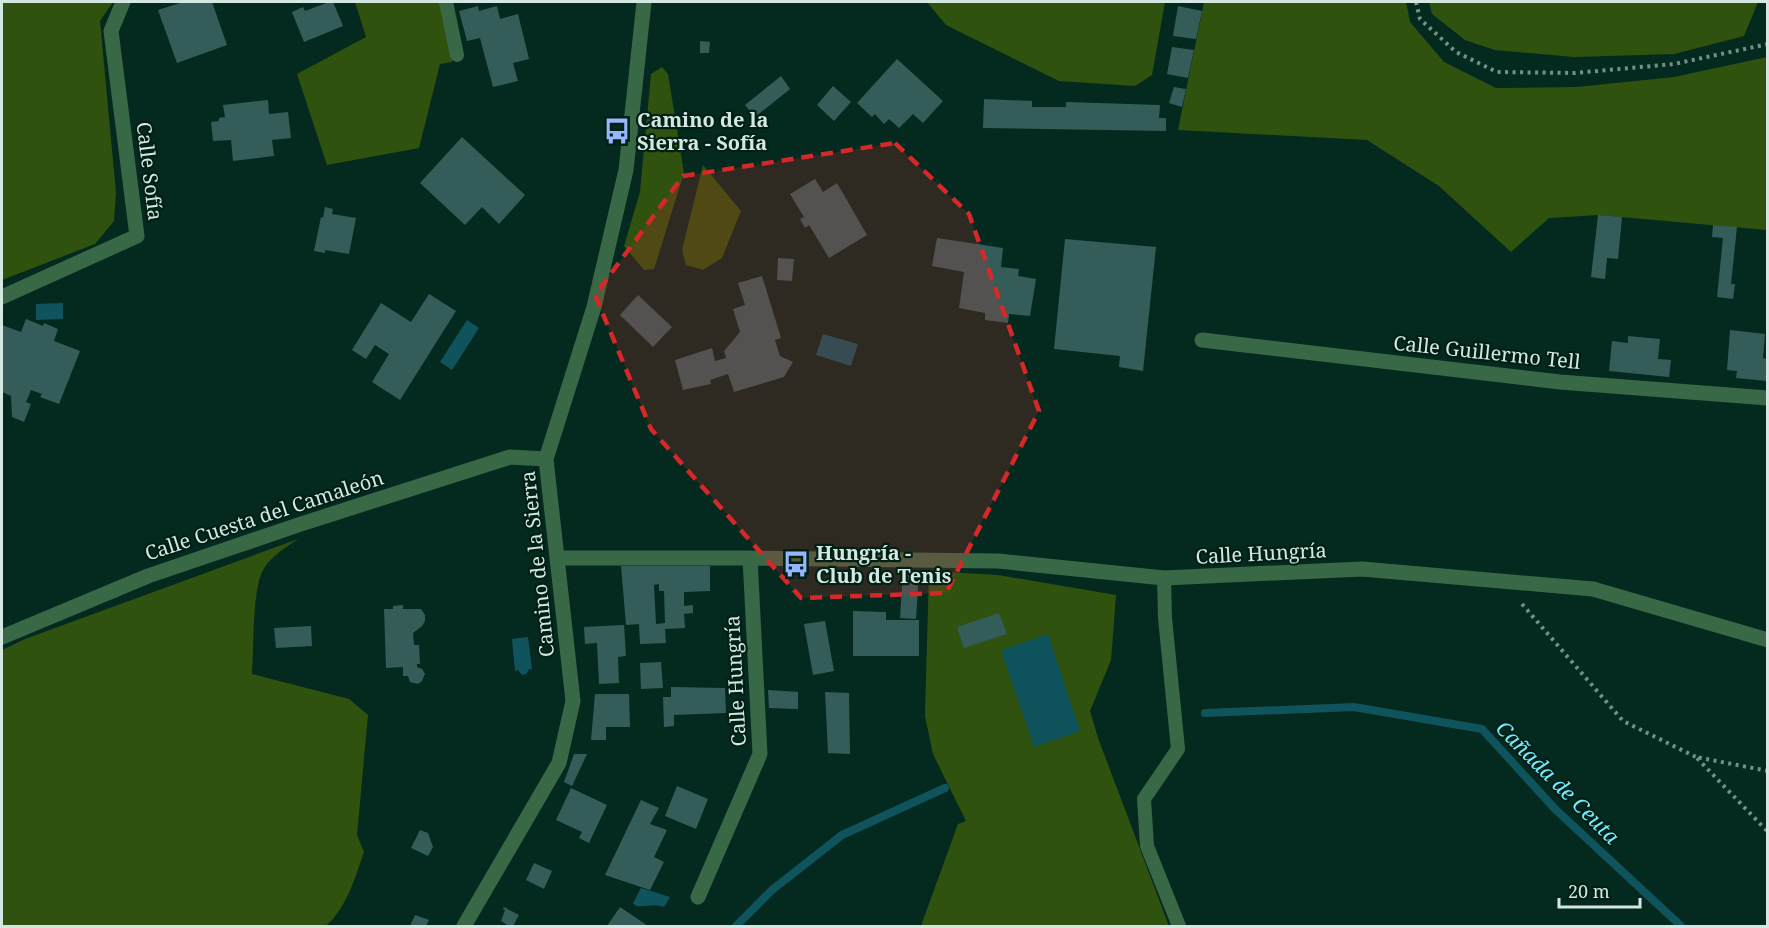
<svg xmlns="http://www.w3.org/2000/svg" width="1769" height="928" font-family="'Noto Serif',serif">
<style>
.green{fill:#30520f}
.water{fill:#0f545d}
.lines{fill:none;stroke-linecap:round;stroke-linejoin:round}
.stream{stroke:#0f545d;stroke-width:8}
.building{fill:#345d5a;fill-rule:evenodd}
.path{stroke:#749088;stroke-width:4;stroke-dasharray:3 4.5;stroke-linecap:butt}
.service{stroke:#396846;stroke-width:14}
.minor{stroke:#396846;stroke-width:15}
.marked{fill:#d62828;fill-opacity:0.2;stroke:#d62828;stroke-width:4.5;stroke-dasharray:12 8;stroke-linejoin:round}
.labels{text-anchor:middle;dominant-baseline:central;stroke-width:4.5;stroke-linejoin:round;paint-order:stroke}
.poi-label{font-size:20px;font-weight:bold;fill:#d4e8e1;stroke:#002016;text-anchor:start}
.street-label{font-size:20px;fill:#d4e8e1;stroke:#002016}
.water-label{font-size:21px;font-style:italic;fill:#73ebfe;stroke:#002016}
</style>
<rect width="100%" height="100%" fill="#042a20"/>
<path class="green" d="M2 2H113L100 21 116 193 114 221 95 244 2 280Z
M355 2H440L452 62 440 64 419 148 327 165 297 74 366 37Z
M927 2H1165L1152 75 1135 86 1059 81 946 25Z
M1204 2H1406L1410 22 1444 62 1496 88 1577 87 1674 77 1767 57V230L1598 215 1549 218 1511 252 1439 186 1367 140 1178 130Z
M1429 2H1758L1744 36 1674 54 1574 57 1495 50 1465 40 1432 14Z
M662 67 668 74 684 173 654 269 644 270 624 246 640 192 651 74Z
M703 165 741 211 722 258 703 270 686 265 682 250Z
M298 539C285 548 271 556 263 570 252 589 254 650 252 674L349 699 368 715 357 835 364 852C355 878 347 907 326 926H2V650L25 639Z
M929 571 998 575 1116 595 1111 660 1090 711 1098 738 1169 926H921L958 824 966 821 933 754 925 716Z"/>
<path class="water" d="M63 303V319L36 320V304Z
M467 320 479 328 452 370 440 362Z
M823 334 858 344 851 366 816 355Z
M1048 634 1080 731 1034 747 1001 650Z
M528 637 532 669H529L526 674 522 675 518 670 515 671 512 639Z
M641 888 670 897 664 907C655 903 646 907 636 906L633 903Z"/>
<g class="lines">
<path class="stream" d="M1205 713 1354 707 1482 729 1555 809 1681 926
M736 926 772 890 842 835 945 788"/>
</g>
<path class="building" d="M183 2H212L227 45 177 63 158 10Z
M329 2H333L343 26 304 42 292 12 303 7 305 11Z
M478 6 479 11 497 6 500 19 518 14 529 59 513 63 518 81 493 87 480 38 467 41 459 11Z
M1178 6 1202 11 1196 39 1173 36Z
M700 41 710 42 709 53H700Z
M1172 47 1194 50 1188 78 1167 74Z
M897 59 943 101 923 123 913 114 899 128 889 119 884 124 875 114 872 117 857 103Z
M781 76 790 89 755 117 745 105Z
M833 86 851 102 834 121 817 105Z
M1174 87 1186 89 1182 107 1169 103Z
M984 99 1032 101V107H1066V102L1160 105 1159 118H1166V131L983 128Z
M268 100 269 114 288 112 291 138 272 140 274 156 233 161 231 140 213 141 211 122 219 121V118L225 117 223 105Z
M462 137 525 195 499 224 482 207 465 225 420 183Z
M815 179 823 192 837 183 867 235 829 258 809 225 805 228 800 219 804 217 790 194Z
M325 207 333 209 332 214 356 218 349 254 325 250V253L314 251 321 217 323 218Z
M1598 215 1622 217 1618 259 1607 258 1605 279 1591 277Z
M1713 225 1737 227 1731 284H1735L1733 299 1717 297 1723 238 1712 237Z
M937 238 1003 248 1001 267 1019 269 1018 276 1036 279 1030 316 1009 314 1008 323 985 320V313L959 308 964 272 932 266Z
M1065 239 1156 247 1143 371 1119 367 1120 356 1054 349Z
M778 258 794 259 792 281 777 280Z
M762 276 781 338 775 340 780 356 793 362 784 377 734 392 728 374 710 380 711 384 683 390 675 360 712 348 715 361 726 358 724 351 740 332 733 309 745 305 738 283Z
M429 294 456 311 400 400 372 382 389 354 375 345 366 359 352 350 381 303 411 322Z
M638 295 672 327 653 347 620 315Z
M26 319 43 326 44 323 58 329 54 341 80 351 59 404 40 397 42 394 31 390 26 402 31 404 24 422 12 417 11 396 2 392V325L21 332Z
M1730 330 1765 334 1763 358 1767 359V381L1736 378 1737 371 1727 370Z
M1628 336 1660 339 1658 359 1671 360 1669 377 1609 371 1612 341 1628 343Z
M621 566H710V591L684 592V606L693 605V613L684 614 685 628 665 629 666 643 640 644 639 624 626 625ZM659 584V591H664L665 623 656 624 654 585Z
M903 571H919L916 619 900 618Z
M403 605V609H421L425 615V621L422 626 413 633 414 645H419L420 664H417V667L422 669 425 674 422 681 418 684 410 682 408 676H403V667L386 668 384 609H393V606Z
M853 611 886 612V620H919V656H853Z
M999 613 1007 634 964 648 957 627Z
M825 621 834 671 813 675 804 624Z
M624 625 626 656 618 657 619 683 599 684 597 643 585 644 584 627Z
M311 626 312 646 276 648 274 628Z
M661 662 663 688 641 689 640 663Z
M671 687 725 688 726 713 674 715V726L664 727 663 697H671Z
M768 690 798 692V709L769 708Z
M825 692 849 693 850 754 828 753Z
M595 694H629L630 727H606V740H591Z
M574 754H587L572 786 564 782Z
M677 786 708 799 696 829 665 816Z
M571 788 607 805 589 843 579 838 582 832 556 820Z
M641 800 659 808 650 824 667 830 654 857 664 862 650 890 605 875Z
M420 830 428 833 433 847 428 856 411 848Z
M534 863 552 871 544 889 526 880Z
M504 907 519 915 513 926H509L501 921 505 910 503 909Z
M620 907 648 926H607Z
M415 915 429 920 426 926H410Z"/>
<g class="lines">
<path class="path" d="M1416 2 1420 19 1456 52 1497 72 1575 73 1674 64 1768 44
M1522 604 1623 721 1696 757
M1768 771 1696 757 1768 832"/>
<path class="service" d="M446 2 457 55
M1164 578 1165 618 1178 749 1144 799 1147 846 1179 926"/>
<path class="minor" d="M2 297 137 236 111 31 123 2
M1202 340 1560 382 1768 398
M558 558H750L998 561 1164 578 1362 569 1593 589 1768 640
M2 637 148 576 298 525 510 457 546 459
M698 897 760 754 750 558
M464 926 559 763 573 701 546 459 594 307 626 170 644 2"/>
</g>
<path class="marked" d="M895 143 969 214 1039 411 946 593 801 598 651 429 595 295 683 176Z"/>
<defs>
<g id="bus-bare" transform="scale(2.07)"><path d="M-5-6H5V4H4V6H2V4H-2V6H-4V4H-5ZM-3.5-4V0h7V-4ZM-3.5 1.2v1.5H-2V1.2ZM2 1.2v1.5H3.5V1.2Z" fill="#96b6fd" stroke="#002016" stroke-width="2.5" paint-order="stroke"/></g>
</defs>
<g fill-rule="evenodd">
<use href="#bus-bare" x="617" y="131"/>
<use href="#bus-bare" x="796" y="564"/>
</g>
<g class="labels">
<g class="poi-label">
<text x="637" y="119">Camino de la<tspan x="637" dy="23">Sierra - Sofía</tspan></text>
<text x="816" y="552">Hungría -<tspan x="816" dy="23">Club de Tenis</tspan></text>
</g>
<g class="street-label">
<text transform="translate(150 171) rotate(83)">Calle Sofía</text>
<text transform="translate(1487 352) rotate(6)">Calle Guillermo Tell</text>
<text transform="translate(264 515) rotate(-18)">Calle Cuesta del Camaleón</text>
<text transform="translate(1261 553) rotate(-3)">Calle Hungría</text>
<text transform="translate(537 564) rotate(-96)">Camino de la Sierra</text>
<text transform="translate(735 681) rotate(-93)">Calle Hungría</text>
</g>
<g class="water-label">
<text transform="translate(1558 782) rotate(45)">Cañada de Ceuta</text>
</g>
</g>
<rect width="1769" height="928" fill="none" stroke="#d4e8e1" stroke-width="6"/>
<path d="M1559 898v9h81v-9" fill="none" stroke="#d4e8e1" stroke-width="3"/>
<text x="1568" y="898" font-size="18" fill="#d4e8e1" stroke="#002016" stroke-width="4.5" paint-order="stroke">20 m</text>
</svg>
